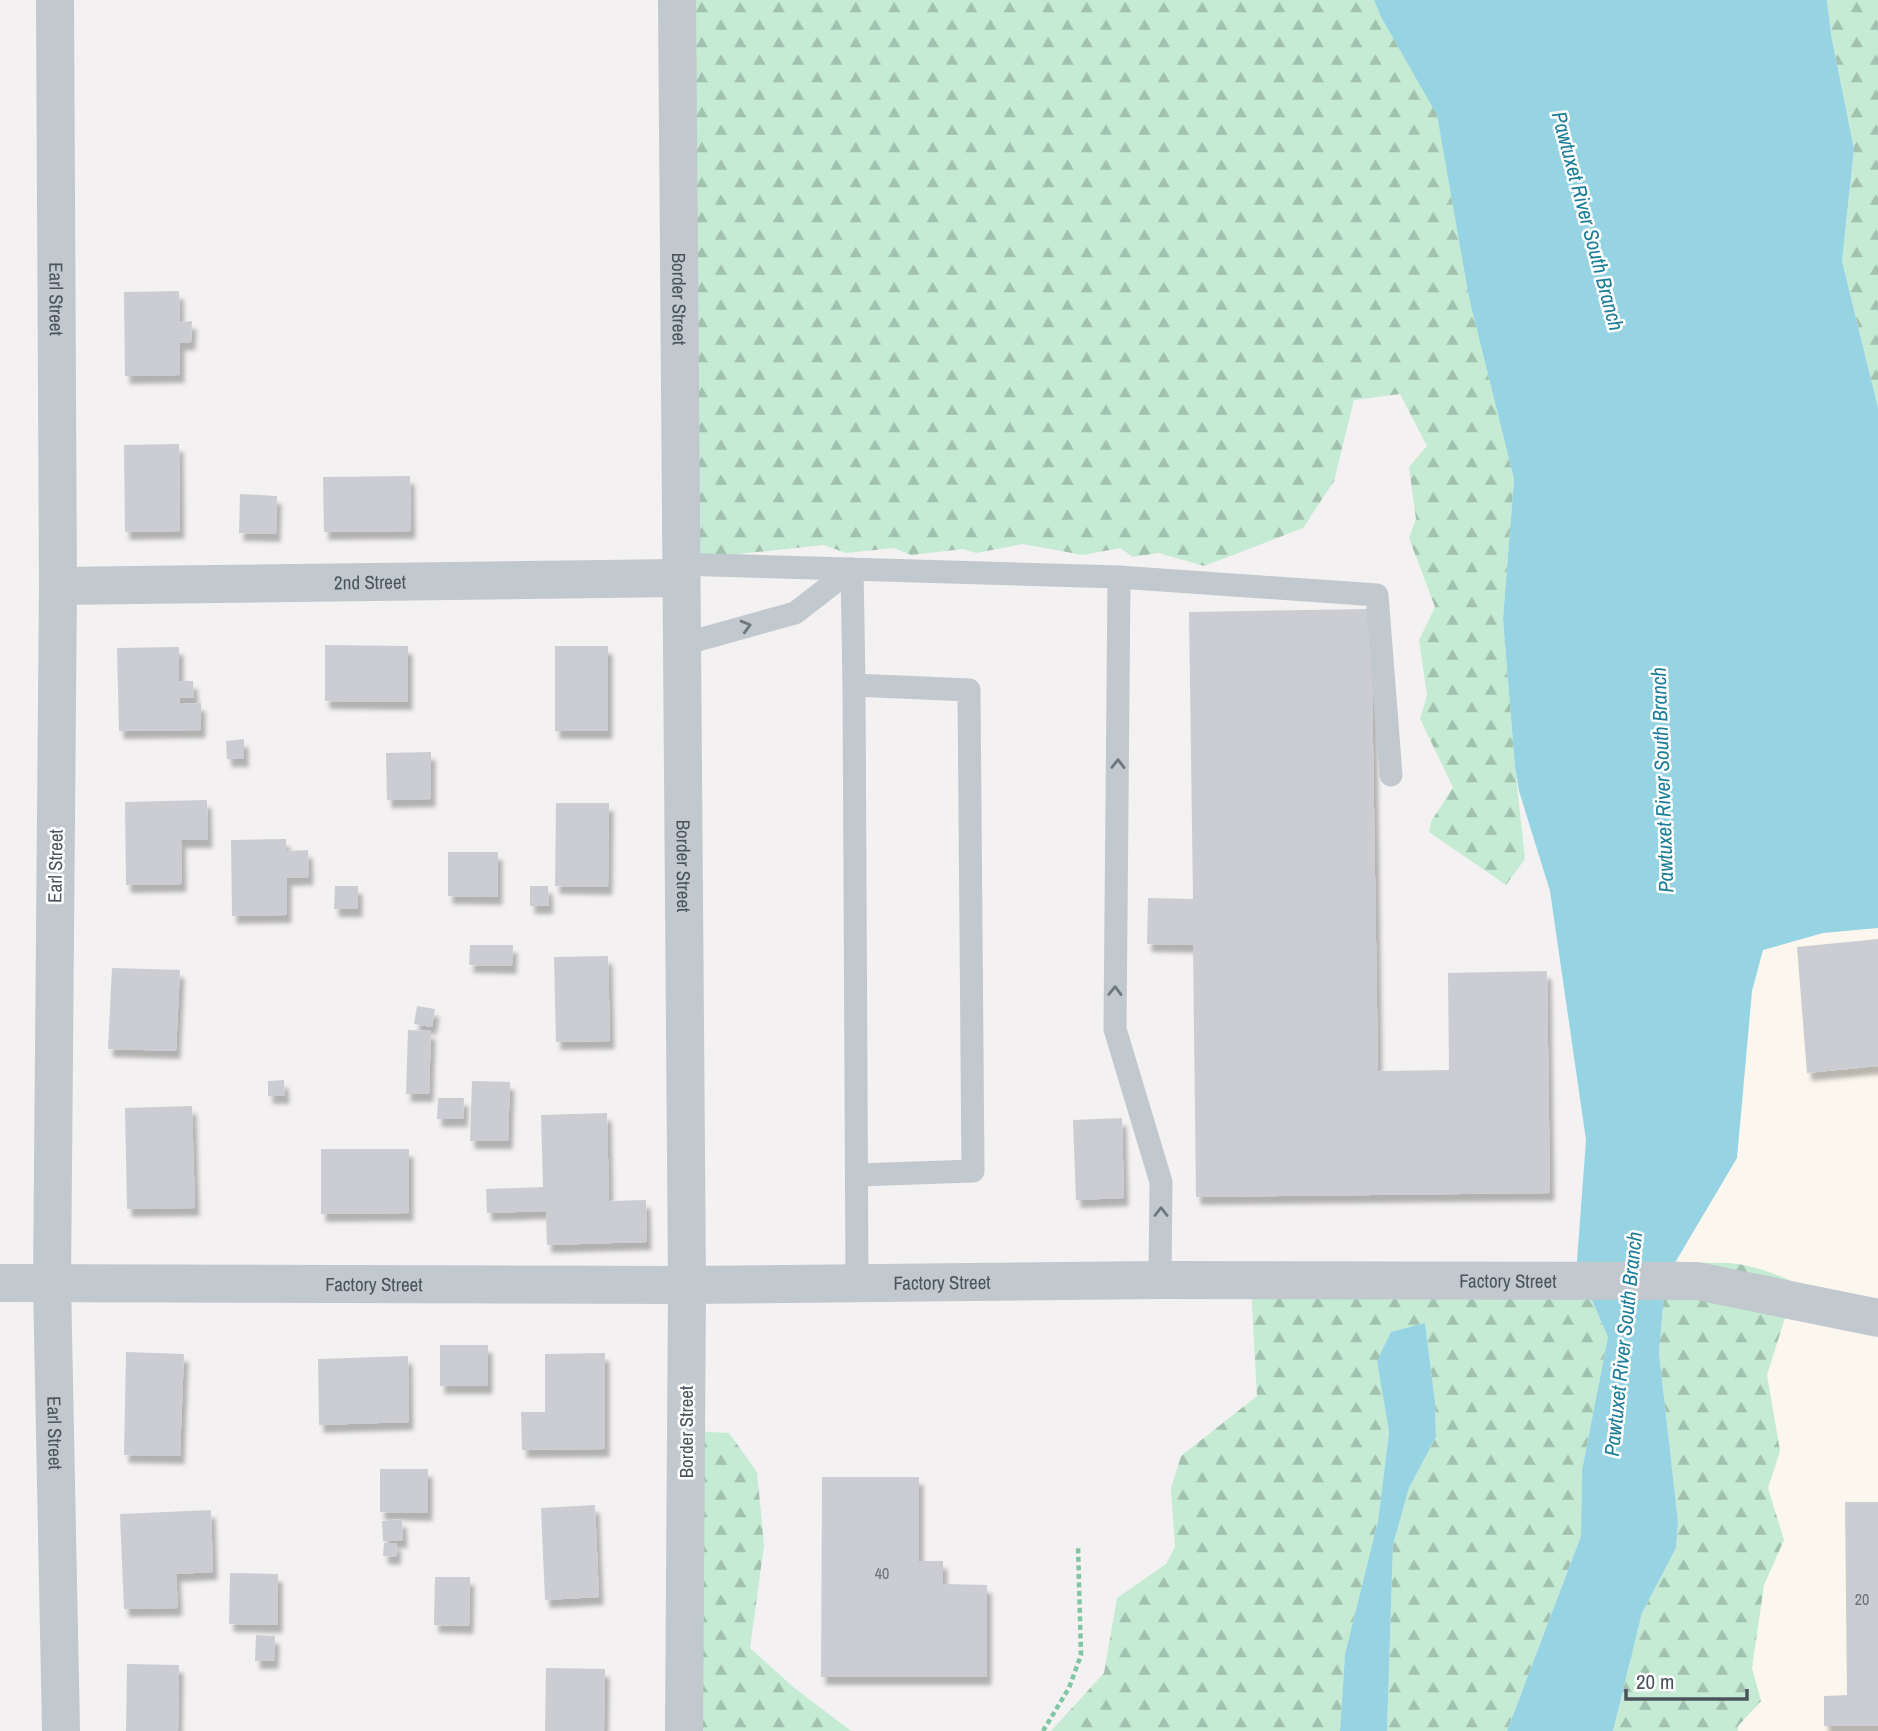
<svg xmlns="http://www.w3.org/2000/svg" width="1878" height="1731" font-family="'Archivo Narrow',sans-serif">
<style>
.commercial{fill:#fbf7ee}
.forest{fill:url(#forest-firs)}
.water{fill:#97d4e3}
.building{fill:#cccdd3;filter:url(#shadow)}
.lines{fill:none;stroke-linecap:round;stroke-linejoin:round}
.path{stroke:#81c6a4;stroke-width:4.5;stroke-dasharray:5 3.5;stroke-linecap:butt}
.service{stroke:#c1c8ce;stroke-width:23}
.minor{stroke:#c1c8ce;stroke-width:38}
.tertiary{stroke:#c1c8ce;stroke-width:38}
.oneway{stroke:#6e777f}
.labels{text-anchor:middle;dominant-baseline:central;stroke-width:5;stroke-linejoin:round;paint-order:stroke}
.number-label{font-size:16px;fill:#6b727a}
.street-label{font-size:19px;fill:#4b545d;stroke:#fff}
.water-label{font-size:21px;font-style:italic;fill:#1b7d97;stroke:#fff}
</style>
<defs>
<pattern id="forest-firs" width="22" height="20" patternUnits="userSpaceOnUse" patternTransform="scale(1.75)"><rect width="22" height="20" fill="#c5ebd4"/><path d="M5 1l3.5 6h-7zM16 11l3.5 6h-7z" fill="#a2c1af"/></pattern>
<filter id="shadow"><feDropShadow dx="4.5" dy="8" stdDeviation="2" flood-color="#0004"/></filter>
</defs>
<rect width="100%" height="100%" fill="#f3f1f1"/>
<path class="commercial" d="M1878 928V1731H1738V1727L1761 1701 1752 1668 1764 1585 1784 1540 1768 1488 1780 1450 1767 1375 1796 1283 1676 1261 1737 1158 1752 991 1763 950 1823 933Z"/>
<path class="forest" d="M677 0H1374L1381 17 1437 114 1469 298 1514 479 1503 619 1515 767 1525 859 1506 885 1429 832 1431 822 1453 787 1420 719 1427 695 1419 640 1435 607 1409 538 1416 519 1409 467 1427 446 1400 394 1354 400 1334 481 1303 528 1204 566 1159 553 1133 557 1120 548 1083 555 1023 544 976 553 963 549 911 555 894 548 846 553 824 545 688 559Z
M1827 0H1878V408L1842 261 1854 149 1831 34Z
M1676 1261C1693 1264 1709 1262 1726 1263 1750 1264 1774 1273 1796 1283L1767 1375 1780 1451 1768 1488 1784 1540 1764 1585 1752 1668 1761 1701 1738 1726V1731H1613L1642 1613 1676 1548 1678 1522 1659 1353 1666 1271Z
M1250 1269 1583 1280 1608 1337 1582 1470 1581 1536 1507 1731H1387L1393 1545 1409 1488 1436 1437 1435 1402 1425 1324 1377 1361 1389 1432 1378 1521 1345 1654 1340 1731H1051L1104 1673 1117 1598 1166 1564 1175 1547 1171 1488 1181 1456 1257 1396Z
M677 1430 729 1433 757 1472 764 1545 750 1648 792 1686 851 1731H679Z"/>
<path class="water" d="M1374 0H1827L1831 34 1854 149 1842 261 1878 408V928L1823 933 1763 950 1752 991 1737 1158 1676 1261 1666 1272 1659 1353 1678 1522 1676 1548 1642 1613 1613 1731H1507L1581 1536 1582 1470 1608 1337 1583 1280 1574 1266 1577 1261 1586 1140 1550 891 1519 791 1515 767 1503 619 1514 479 1469 298 1437 115 1381 17Z
M1425 1323 1435 1402 1436 1437 1409 1488 1393 1545 1387 1731H1340L1345 1654 1378 1521 1389 1432 1377 1361 1391 1332Z"/>
<path class="building" d="M179 291 180 322 192 321 191 342 180 343V375L125 376 124 292Z
M179 444 180 531 125 532 124 445Z
M410 476 411 531 324 532 323 477Z
M240 494 277 496 276 534 239 533Z
M1371 609 1378 1071 1449 1070 1448 973 1547 971 1550 1193 1196 1197 1193 945 1147 944 1148 898 1193 899 1189 612Z
M325 645 408 646V702L325 701Z
M555 646H608V731H555Z
M179 647V681H193L194 698H180V704L201 703V730L119 731 117 648Z
M244 739V759H227L226 741Z
M431 752V799L387 800 386 753Z
M207 800 208 840H181L182 884 126 885 125 802Z
M556 803H609L608 887 555 886Z
M286 839V851L308 850 309 877 287 878V915L232 916 231 840Z
M448 852H498V897L448 896Z
M335 886H358V909H334Z
M530 886H548L549 906H530Z
M1878 939V1066L1807 1073 1797 947Z
M470 945H513L512 966 469 965Z
M608 956 610 1041 556 1042 554 957Z
M112 968 180 970 176 1051 108 1049Z
M417 1006 435 1009 432 1027 414 1024Z
M408 1030 431 1031 429 1094H406Z
M284 1080 285 1096H268V1081Z
M472 1081 510 1082 508 1141H470Z
M438 1098H464L463 1119H437Z
M192 1106 195 1208 127 1209 125 1108Z
M607 1113 609 1201 646 1200 647 1242 547 1245 546 1211 487 1213 486 1189 543 1187 541 1115Z
M1122 1118 1124 1198 1076 1200 1073 1120Z
M321 1149H409V1213L321 1214Z
M440 1345H488V1386H440Z
M126 1352 184 1354 180 1456 124 1455Z
M605 1353V1449L522 1450 521 1412H545V1354Z
M408 1356 409 1422 319 1425 318 1359Z
M380 1469H428V1513L380 1512Z
M822 1477H919V1561H943V1584L987 1585V1677H821Z
M1845 1502H1878V1726H1824V1696L1847 1695Z
M595 1505 599 1597 545 1600 541 1508Z
M211 1510 213 1572 176 1574 178 1608 124 1609 120 1514Z
M402 1519 403 1540 383 1541 382 1521Z
M384 1543H397L396 1557 383 1556Z
M230 1573 278 1574V1625L229 1624Z
M435 1577H470L469 1626 434 1625Z
M256 1635 275 1636 274 1661H255Z
M127 1664 179 1665 178 1731H126Z
M546 1668 605 1669 604 1731H545Z"/>
<g class="lines">
<path class="path" d="M1043 1731 1069 1688 1081 1655 1078 1546"/>
<path class="service" d="M679 564 1119 577 1377 595 1391 775
M852 569 854 685 857 1283
M1119 577 1115 1029 1161 1182 1160 1280
M680 645 795 613 852 569
M854 685 969 690 973 1171 857 1175"/>
<g class="minor">
<path id="s1" d="M55 0 58 586 52 1283 61 1731"/>
<path id="s2" d="M677 0 687 1285 684 1731"/>
<path id="s3" d="M58 586 679 578"/>
</g>
<path class="tertiary" id="s4" d="M0 1283 687 1285 1160 1280 1697 1281 1878 1318"/>
</g>
<defs><path id="oneway-chevron" d="M-2-3.5L2.5 0L-2 3.5" fill="none" stroke-width="1.6" stroke-linecap="round" stroke-linejoin="round" transform="scale(1.75)"/></defs>
<g class="oneway">
<use href="#oneway-chevron" transform="translate(746 626) rotate(-16)"/>
<use href="#oneway-chevron" transform="translate(1118 764) rotate(-89)"/>
<use href="#oneway-chevron" transform="translate(1115 991) rotate(-89)"/>
<use href="#oneway-chevron" transform="translate(1161 1212) rotate(-90)"/>
</g>
<g class="labels">
<g class="number-label">
<text x="882" y="1573">40</text>
<text x="1862" y="1599">20</text>
</g>
<g class="street-label">
<text stroke="none"><textPath href="#s1" startOffset="299">Earl Street</textPath></text>
<text stroke="none"><textPath href="#s2" startOffset="299">Border Street</textPath></text>
<text stroke="none"><textPath href="#s3" startOffset="312">2nd Street</textPath></text>
<text transform="translate(55 866) rotate(-89)">Earl Street</text>
<text stroke="none"><textPath href="#s2" startOffset="866">Border Street</textPath></text>
<text stroke="none"><textPath href="#s4" startOffset="1508">Factory Street</textPath></text>
<text stroke="none"><textPath href="#s4" startOffset="942">Factory Street</textPath></text>
<text stroke="none"><textPath href="#s4" startOffset="374">Factory Street</textPath></text>
<text stroke="none"><textPath href="#s1" startOffset="1433">Earl Street</textPath></text>
<text transform="translate(686 1432) rotate(-90)">Border Street</text>
</g>
<g class="water-label">
<text transform="translate(1588 221) rotate(75)">Pawtuxet River South Branch</text>
<text transform="translate(1662 780) rotate(-92)">Pawtuxet River South Branch</text>
<text transform="translate(1623 1344) rotate(-84)">Pawtuxet River South Branch</text>
</g>
</g>
<path d="M1626 1689v10h121v-10" fill="none" stroke="#4b545d" stroke-width="3.5"/>
<text x="1636" y="1689" font-size="21" fill="#4b545d" stroke="#ffffff" stroke-width="5" paint-order="stroke">20 m</text>
</svg>
